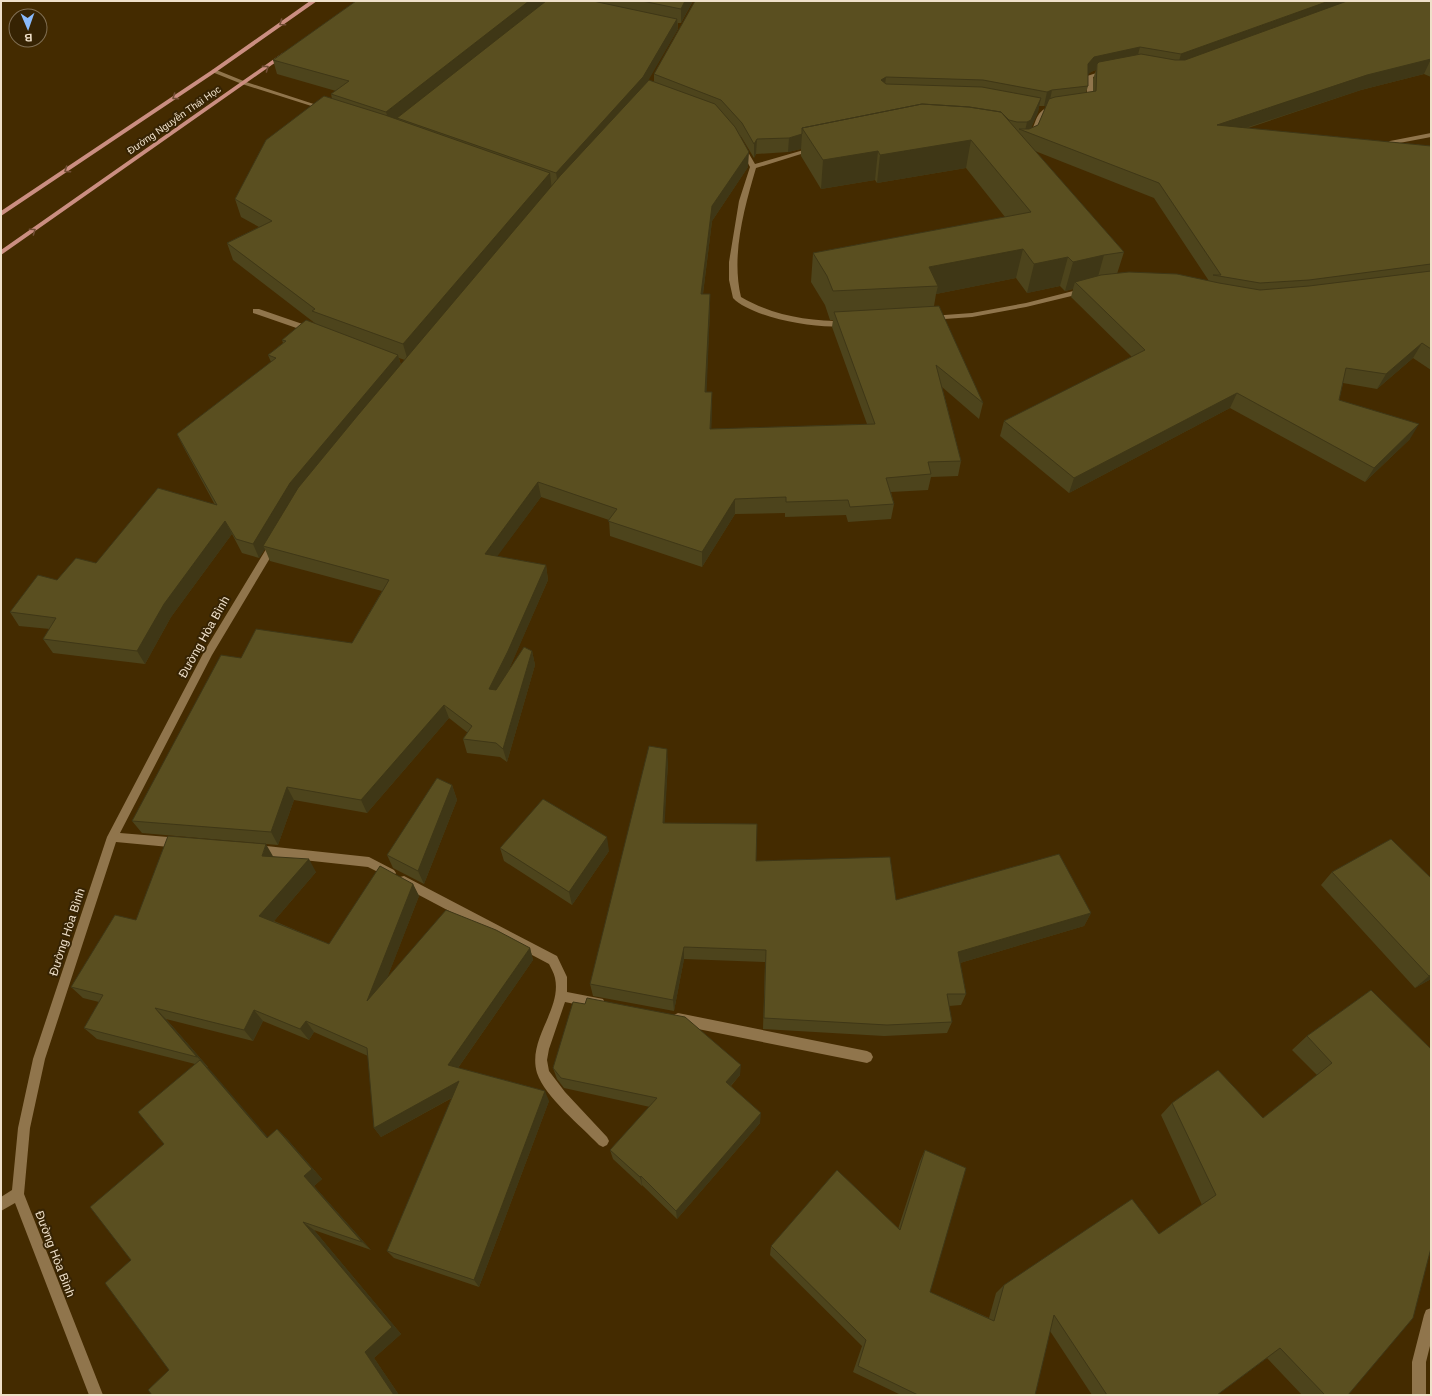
<svg xmlns="http://www.w3.org/2000/svg" width="1432" height="1396" font-family="Arial,sans-serif">
<style>
.lines{fill:none;stroke-linecap:round;stroke-linejoin:round}
.minor{fill:#90754c;fill-rule:evenodd}
.major{fill:#cb8e81;fill-rule:evenodd}
.wall{fill:#4d441c;fill-rule:evenodd}
.shaded-wall{fill:#3f3716}
.building{fill:#5a4f20;stroke:#3f3716}
.oneway{stroke:#724e35}
.labels{text-anchor:middle;dominant-baseline:central;stroke-width:4;stroke-linejoin:round;paint-order:stroke}
.far-street-label{font-size:10px;fill:#efe0ca;stroke:#362303}
.street-label{font-size:12px;fill:#efe0ca;stroke:#362303}
</style>
<rect width="100%" height="100%" fill="#442b00"/>
<g class="lines">
<path class="minor" d="M214 69 246 82 329 109 324 110 242 84 212 72V70Z
M1106 70 1111 71 1093 77V102L1091 105H1087V76Z
M1057 105 1060 107 1059 108C1041 112 1043 121 1036 136L1031 137 1030 136C1037 119 1036 108 1057 105Z
M1431 133V137L1394 144 1381 150 1378 148 1390 141Z
M742 145 745 147 755 164 814 147 817 149 756 168C744 209 731 255 741 297 774 316 808 321 846 321H849V325C822 331 752 318 733 298L729 280V262L739 201 750 167 739 147Z
M1085 288H1088V292L1026 307 972 317 931 320 927 318 931 316 972 313 1026 303Z
M253 309H259L314 328 315 330 314 332H308L253 313Z
M274 540 279 543 212 655 120 833 180 838 184 840 185 843 184 846 180 848 116 842 45 1059 30 1128 24 1194 103 1395H89L15 1203 1 1211V1197L12 1190 18 1128 33 1059 107 837 205 650 271 541Z
M257 845 369 857 394 870 396 873 394 876 390 878 368 867 257 855 253 853 252 850 253 847Z
M404 876 557 956 567 977V992L603 999 605 1003 603 1007 599 1009 565 1002 549 1049 547 1060 549 1071 565 1092 607 1137 609 1141 607 1145 603 1147 599 1145C581 1126 545 1097 537 1073 527 1039 562 1010 555 978 554 973 551 968 549 964L400 885 398 881 400 877Z
M678 1013 867 1051 871 1053 873 1057 871 1061 867 1063 678 1025 674 1023 672 1019 674 1015Z
M1431 1308V1342L1426 1362V1395H1412V1362L1424 1315 1426 1310Z"/>
<path class="major" d="M310 1H317L216 72 1 216V211L212 70Z
M284 52 287 54 286 55 1 255V250Z"/>
</g>
<path class="wall" d="M356 1H693L681 23H678V29L648 80 654 82V74L1431 1V77L1424 74 1361 90 1248 128 1431 146V370L1413 358 1377 389 1343 383 1339 400 1410 439 1365 482 1230 408 1069 493 1000 436 1004 421 1132 357 1071 297 1073 289 1065 291 1060 286 1027 293 1016 278 936 294 934 306 983 403 979 419 942 387 961 461 958 476 931 477 928 490 891 492 894 504 891 519 848 522 846 515 785 517V513L735 514 702 567 610 536 609 520 541 497 497 556 546 565 548 580 509 669 532 651 535 665 507 762 500 757 467 753 463 739 468 733 449 718 367 813 294 800 278 845 142 833 132 821 241 658 352 643 382 591 270 561 265 549 259 558 242 553 232 534 171 617 145 664 53 653 43 639 50 629 19 626 10 612 57 580 96 563 215 505 184 448 177 434 271 362 268 355 283 343 282 340 316 324 233 260 227 243 259 227 241 217 235 199 332 99 331 94 336 91 277 74 273 60ZM1096 70 1093 79V92L1086 93 1088 86V74L1091 72ZM1047 105 1038 125 1031 128 1038 112 1039 106H1044ZM740 135 742 138 754 158 756 154 788 152 801 149V156L821 189 875 180 877 183 966 168 1005 217 813 253 811 282 825 305 830 320H833L832 327 867 424 711 429 712 392H706L710 309V294H703L712 221 748 167ZM1035 151 1154 198 1209 281 1117 274 1124 252ZM399 358 405 360 401 365Z
M668 763 664 823 756 861 896 900 1091 913 1084 926 960 963 966 994 961 1005 949 1006 952 1022 947 1033 884 1036 763 1029 765 962 684 959 674 1011 593 996 590 984Z
M452 785 457 800 424 884 393 868 387 855Z
M500 848 609 851 572 905 504 861Z
M273 857 316 872 274 921 329 944 413 884 419 896 387 978 530 948 533 960 458 1068 549 1101 479 1287 394 1258 387 1251 452 1098 381 1137 374 1128 368 1056 314 1032 309 1040 263 1021 253 1041 166 1019 208 1067H207L268 1138 277 1129 288 1140 322 1179 314 1186 371 1250 314 1230 401 1334 374 1358 399 1395H152L169 1370 131 1260 164 1144 195 1064 97 1039 84 1028 99 1002 83 998 71 987Z
M1332 872 1431 878V979L1415 988 1321 885Z
M1371 990 1348 1395H1302L1267 1358 1217 1395H1092L1050 1331 1035 1395H901L853 1372 862 1346 770 1255 771 1246 898 1229 920 1161 925 1150 930 1292 989 1318 996 1293 1004 1285 1159 1234 1202 1205 1161 1115 1172 1103 1263 1118 1317 1075 1292 1050 1307 1036Z
M553 1068 740 1075 731 1086 760 1123 677 1219 642 1185V1186L613 1159 610 1150 650 1107 564 1088 557 1079Z"/>
<path class="shaded-wall" d="M529 1H549L397 118V120L390 126 386 112Z
M685 1H693L681 23V9Z
M1329 1H1363L1177 68 1181 54Z
M677 19 678 29 644 88 558 184 556 173Z
M1140 47 1136 62 1097 64 1096 70 1091 72 1084 78 1088 64 1094 57Z
M1431 59 1424 74 1361 90 1212 139 1217 125 1367 75Z
M886 77 884 92 881 80Z
M1052 90 1049 105 1044 106 1047 92Z
M1041 98 1038 112 1029 133 1025 131 1027 122Z
M802 134 801 149 788 152 789 138Z
M757 139 756 154 754 158V144Z
M971 140 966 168 877 183 880 155Z
M878 151 875 180 821 189 823 160Z
M749 152 748 167 712 221 701 309V294L712 206Z
M550 173 552 191 408 361 403 344Z
M1023 249 1016 278 936 294 938 286 929 267Z
M1104 255 1096 284 1075 282 1073 289 1065 291 1073 262Z
M1068 257 1060 286 1027 293 1034 264Z
M710 294V309L706 408 705 392Z
M1422 343 1413 358 1377 389 1386 374Z
M398 355 402 369 263 546 265 549 259 558 253 544 290 483Z
M712 392V408L711 444 710 429Z
M1237 393 1230 408 1069 493 1074 478Z
M1419 424 1410 439 1365 482 1374 468Z
M538 482 541 497 488 569 485 554Z
M735 499V514L702 567V552Z
M225 521 232 534 171 617 145 664 137 651 164 604Z
M546 565 548 580 511 665 492 703 489 689Z
M532 651 535 665 507 762 503 749Z
M444 705 449 718 367 813 361 800Z
M667 749 668 763 664 836 663 823Z
M452 785 457 800 424 884 418 871Z
M287 787 294 800 278 845 271 832Z
M607 837 609 851 572 905 569 892Z
M266 844 274 858 262 856Z
M309 859 316 872 268 928 259 916Z
M413 884 419 896 374 1012 367 1001Z
M1091 913 1084 926 953 965 958 952Z
M684 947V959L674 1011 673 1000Z
M530 948 533 960 453 1075 448 1065Z
M1431 975V979L1415 988 1429 976Z
M155 1008 166 1019 208 1067 197 1057Z
M254 1010 263 1021 253 1041 244 1030Z
M306 1021 314 1032 309 1040 300 1029Z
M200 1060 212 1072 278 1149 267 1138Z
M741 1065 740 1075 725 1092 726 1082Z
M459 1081 464 1091 381 1137 374 1128Z
M545 1091 549 1101 479 1287 474 1280Z
M761 1113 760 1123 677 1219 676 1211Z
M277 1129 288 1140 322 1179 314 1186 371 1250 362 1242 304 1176Z
M641 1176 642 1185V1186L640 1177Z
M303 1222 314 1230 401 1334 374 1358 399 1395H394L365 1352Z"/>
<path class="building" d="M356 1H529L386 112 331 94 349 81 273 60Z
M546 1H593L677 19 643 77 556 173 397 118Z
M642 1H685L681 9Z
M695 1H1329L1181 54 1140 47 1094 57 1088 64V86L1052 90 1047 92 983 80 886 77 881 80 886 84 982 87 1041 98 1031 120 1027 122H1017L1009 120 1001 112 969 107 922 104 802 128V134L789 138 757 139 754 144 742 123 721 100 654 74Z
M1347 1H1431V59L1367 75 1217 125 1431 146V264L1309 280 1260 283 1213 275H1221L1159 183 1019 129H1029L1038 125 1049 99 1055 97 1096 91 1097 64 1099 62 1141 54 1175 60H1185Z
M649 80 715 104 735 127 749 152 712 206 701 294H710L705 392H712L710 429 875 424 834 312 939 306 983 403 936 365 961 461 928 462 931 474 886 478 894 504 850 507 848 500 786 502V497L735 499 702 552 608 521 617 509 538 482 485 554 546 565 508 651 489 689 496 690 524 647 532 651 503 749 496 743 463 739 472 726 444 705 361 800 287 787 271 832 132 821 221 655 241 658 256 629 352 643 389 580 263 546 298 488 358 415 560 176Z
M324 96 385 115 550 173 403 344 312 311 315 309 227 243 272 221 235 199 266 140Z
M922 104 969 107 1001 112 1124 252 1104 255 1073 262 1068 257 1034 264 1023 249 929 267 938 286 833 291 827 276 813 253 1031 212 971 140 880 155 878 151 823 160 802 128Z
M1431 271V349L1422 343 1386 374 1346 368 1339 400 1419 424 1374 468 1237 393 1074 478 1004 421 1145 350 1075 282 1101 275 1129 272 1177 274 1219 283 1260 290 1309 286Z
M306 320 398 355 290 483 253 544 236 539 225 521 164 604 137 651 43 639 56 618 10 612 38 575 57 580 76 558 96 563 158 488 217 505 177 434 276 358 268 355 286 341 282 340Z
M649 746 667 749 663 823 757 824 756 861 890 857 896 900 1059 854 1091 913 958 952 966 994H947L952 1022 887 1025 764 1018 766 950 684 947 673 1000 590 984Z
M437 778 452 785 418 871 387 855Z
M543 799 607 837 569 892 500 848Z
M168 836 266 844 262 856 309 859 259 916 329 944 380 866 413 884 367 1001 446 910 496 930 530 948 448 1065 545 1091 474 1280 387 1251 459 1081 374 1128 367 1048 306 1021 300 1029 254 1010 244 1030 155 1008 197 1057 84 1028 103 995 71 987 115 915 136 920Z
M1391 839 1431 878V975L1429 976 1332 872Z
M1371 990 1431 1049V1248L1413 1318 1348 1395H1325L1280 1348 1217 1395H1107L1054 1315 1035 1395H918L858 1366 866 1340 771 1246 837 1170 900 1230 925 1150 966 1168 930 1292 994 1321 1004 1285 1132 1199 1159 1234 1216 1195 1172 1103 1218 1070 1263 1118 1332 1063 1307 1036Z
M587 998 685 1017 741 1065 726 1082 761 1113 676 1211 641 1176 640 1177 610 1150 657 1098 561 1078 553 1068 573 1002 585 1004Z
M200 1060 267 1138 277 1129 312 1169 304 1176 362 1242 303 1222 392 1327 365 1352 394 1395H152L148 1390 169 1370 105 1283 131 1260 90 1207 164 1144 138 1112Z"/>
<defs><path id="oneway-chevron" d="M-2-3.5L2.5 0L-2 3.5" fill="none" stroke-width="1.6" stroke-linecap="round" stroke-linejoin="round"/></defs>
<g class="oneway">
<use href="#oneway-chevron" transform="translate(282 23) rotate(145)"/>
<use href="#oneway-chevron" transform="translate(266 68) rotate(-36)"/>
<use href="#oneway-chevron" transform="translate(175 97) rotate(146)"/>
<use href="#oneway-chevron" transform="translate(67 170) rotate(146)"/>
<use href="#oneway-chevron" transform="translate(33 231) rotate(-35)"/>
</g>
<g class="labels">
<g class="far-street-label">
<text transform="translate(174 120) rotate(-35)">Đường Nguyễn Thái Học</text>
</g>
<g class="street-label">
<text transform="translate(204 637) rotate(-61)">Đường Hòa Bình</text>
<text transform="translate(67 932) rotate(-72)">Đường Hòa Bình</text>
<text transform="translate(55 1254) rotate(69)">Đường Hòa Bình</text>
</g>
</g>
<rect width="1432" height="1396" fill="none" stroke="#efe0ca" stroke-width="4"/>
<g transform="translate(28 28) rotate(178)"><circle r="19" fill="#362303" stroke="#806f53"/>
<path d="M0-3L7 15L0 10L-7 15Z" fill="#89bafc"/>
<text y="-6" font-size="11" font-weight="bold" text-anchor="middle" fill="#efe0ca">B</text>
</g>
</svg>
